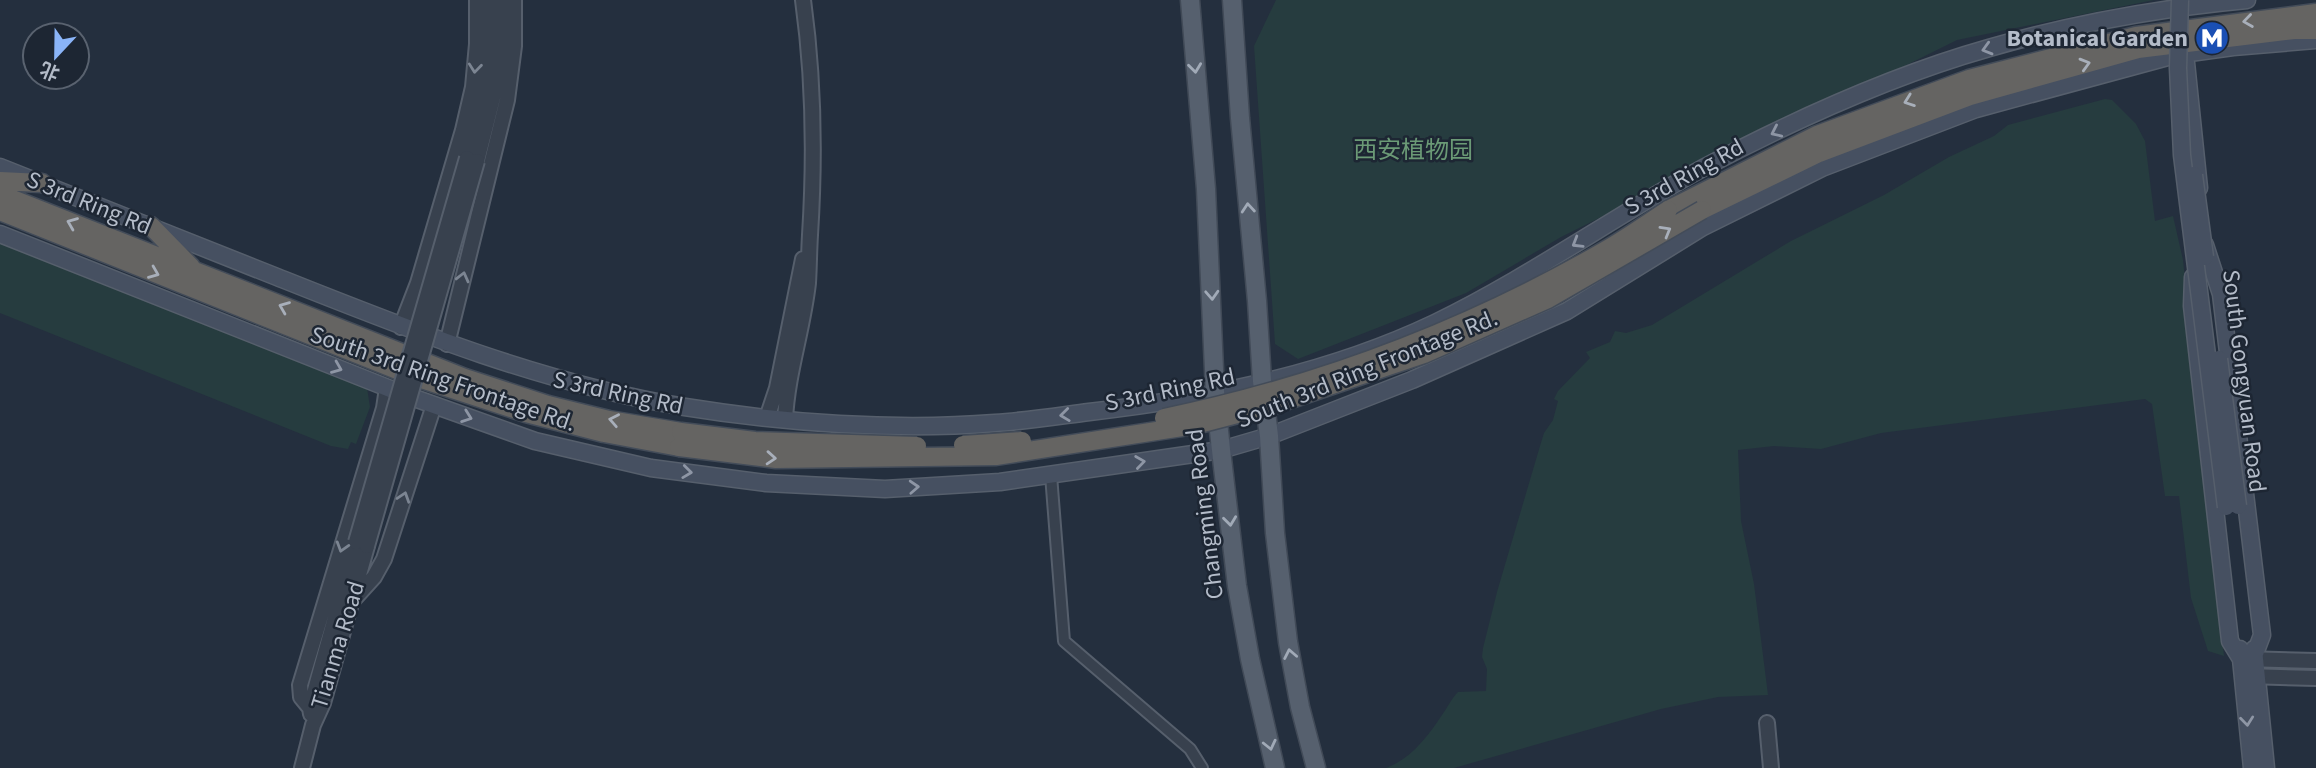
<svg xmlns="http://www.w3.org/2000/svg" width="2316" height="768" font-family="'Source Sans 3','Noto Sans SC',sans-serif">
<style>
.green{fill:#263c3f}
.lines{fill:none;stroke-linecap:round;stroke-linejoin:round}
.minor-casing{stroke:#565f6c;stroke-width:14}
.tertiary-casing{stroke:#565f6c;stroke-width:18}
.secondary-casing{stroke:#565f6c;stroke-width:19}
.primary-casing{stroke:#414a57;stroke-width:21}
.trunk-casing{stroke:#434c59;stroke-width:21}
.minor{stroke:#38414e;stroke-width:10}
.tertiary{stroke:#38414e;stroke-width:14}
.secondary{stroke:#465061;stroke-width:16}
.primary{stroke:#56606e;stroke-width:18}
.trunk{stroke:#656462;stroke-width:18}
.tertiary-bridge-casing{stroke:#565f6c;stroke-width:18;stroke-linecap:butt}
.secondary-bridge-casing{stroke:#565f6c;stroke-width:19;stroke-linecap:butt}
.trunk-bridge-casing{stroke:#434c59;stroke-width:21;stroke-linecap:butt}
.tertiary-bridge{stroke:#38414e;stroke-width:14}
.secondary-bridge{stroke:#465061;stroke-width:16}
.trunk-bridge{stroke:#656462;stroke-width:18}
.oneway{stroke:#a8afba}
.oneway2{stroke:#8e96a5}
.oneway3{stroke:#7c8592}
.oneway4{stroke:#a1aab7}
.labels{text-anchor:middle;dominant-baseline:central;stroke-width:5;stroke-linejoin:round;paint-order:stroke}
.poi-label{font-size:24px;font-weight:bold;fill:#b4bcc9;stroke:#1d2633;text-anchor:end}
.park-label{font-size:24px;fill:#6b9a76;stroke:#1d2633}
.street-label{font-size:24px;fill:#b4bcc9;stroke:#1d2633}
</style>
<rect width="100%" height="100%" fill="#242f3e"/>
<path class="green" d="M1276 0H2154L1957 40 1561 237 1466 293 1298 359 1275 344 1254 46Z
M2105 99 2112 100 2136 124 2145 141 2155 221 2173 216 2183 260 2224 656 2208 651 2191 598 2179 496H2165L2152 404 2145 399 1881 433 1821 449 1774 446 1738 450 1741 521 1754 584 1768 695 1718 697 1661 709 1454 768H1386C1411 759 1428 736 1442 715 1448 707 1451 699 1458 692L1486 691 1487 669 1482 657 1483 648 1497 592 1540 446 1544 433 1553 420 1558 401 1554 399 1558 391 1590 358 1586 352 1610 342 1615 331 1626 333 1652 325 1791 241 1884 195 1949 157 1994 136 2008 125Z
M0 243 367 388 370 407 356 444 351 442 348 449 331 446 0 313Z"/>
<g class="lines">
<g class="minor-casing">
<path id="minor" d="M1051 475 1064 641 1190 749 1202 768"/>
</g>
<g class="tertiary-casing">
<path id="tertiary" d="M467 158 486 82 491 0
M477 161 499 74 502 0
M401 327 418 283 463 130 473 87 477 44V0
M447 344 507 100 514 46V0
M767 418 777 388 803 259
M785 420C787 374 803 329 808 283 809 267 809 251 810 235 815 156 814 79 803 0
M354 599 374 577 384 559 434 405
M2244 659 2316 661
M2247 676 2316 678
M310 708 301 697 300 685 384 408 387 388
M311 714 310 708 356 542
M1767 723 1771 768
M302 768 313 725 323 703 367 546"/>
</g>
<g class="secondary-casing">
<path id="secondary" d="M2185 53 2199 188
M0 167C92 204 185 240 277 277 410 330 544 384 685 407 784 423 895 431 995 423 1026 421 1058 416 1089 412 1206 399 1328 374 1435 323 1528 278 1613 217 1703 168 1794 120 1890 76 1989 48 2072 24 2160 8 2247 0
M0 234 403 394 535 441 651 468 766 483 885 489 1000 482 1221 450 1269 436 1412 380 1567 311 1703 227 1822 168 1976 109 2175 55 2233 47 2316 40
M2205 245 2221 294 2262 635 2253 659
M2193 277 2192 306 2230 641 2241 659
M2240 649 2252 768
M2254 649 2266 768"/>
</g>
<g class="primary-casing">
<path id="primary" d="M1190 0 1206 189 1215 392 1221 450 1237 586 1250 659 1275 768
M1232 0 1240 118 1257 301 1262 381 1269 436 1275 533 1288 642 1300 707 1316 768"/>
</g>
<g class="trunk-casing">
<path id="trunk" d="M0 181 42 183
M0 194 465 378 548 405 609 420 681 432
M1668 210 1817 135 1969 79 2136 36 2316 13
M1702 210 1819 153 1970 96 2138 49 2294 30H2316
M0 211 412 376 526 413 604 433 679 447
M151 226 191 267"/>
</g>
<use href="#minor" class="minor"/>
<use href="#tertiary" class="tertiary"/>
<use href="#secondary" class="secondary"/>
<use href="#primary" class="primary"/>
<use href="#trunk" class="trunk"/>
<g class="tertiary-bridge-casing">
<path id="tertiary-bridge" d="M356 542 467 158
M367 546 477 161"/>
</g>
<g class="secondary-bridge-casing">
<path id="secondary-bridge" d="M2180 0 2178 68 2182 155 2226 507
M2194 175 2205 257
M2219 359 2238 506"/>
</g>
<g class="trunk-bridge-casing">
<path id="trunk-bridge" d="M1164 418C1318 386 1469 329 1606 250 1627 238 1648 223 1668 210
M681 432 755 441 917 446
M963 445 1022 441
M679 447 776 459 996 456 1195 425 1276 404 1424 354 1548 299 1702 210"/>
</g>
<use href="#tertiary-bridge" class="tertiary-bridge"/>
<use href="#secondary-bridge" class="secondary-bridge"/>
<use href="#trunk-bridge" class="trunk-bridge"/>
</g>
<defs><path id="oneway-chevron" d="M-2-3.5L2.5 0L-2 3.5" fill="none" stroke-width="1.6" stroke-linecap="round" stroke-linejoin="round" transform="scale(1.75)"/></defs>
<g class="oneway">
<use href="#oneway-chevron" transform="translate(2248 21) rotate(172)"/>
<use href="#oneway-chevron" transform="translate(2085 64) rotate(-16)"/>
<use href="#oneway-chevron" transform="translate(1909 101) rotate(160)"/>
<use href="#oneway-chevron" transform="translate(72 223) rotate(-158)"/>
<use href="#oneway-chevron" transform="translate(1666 231) rotate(-30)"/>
<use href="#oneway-chevron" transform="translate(154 273) rotate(22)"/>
<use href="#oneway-chevron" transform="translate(284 307) rotate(-158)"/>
<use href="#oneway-chevron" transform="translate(614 420) rotate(-169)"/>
<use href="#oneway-chevron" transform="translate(771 458) rotate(4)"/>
</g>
<g class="oneway2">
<use href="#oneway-chevron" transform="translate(1987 49) rotate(164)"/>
<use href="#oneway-chevron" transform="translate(1776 132) rotate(155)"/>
<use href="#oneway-chevron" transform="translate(1577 243) rotate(149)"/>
<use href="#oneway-chevron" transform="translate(337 368) rotate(22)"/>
<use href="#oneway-chevron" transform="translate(1065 415) rotate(173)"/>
<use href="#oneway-chevron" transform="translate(467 417) rotate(20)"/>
<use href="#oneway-chevron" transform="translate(1140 462) rotate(-8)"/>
<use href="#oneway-chevron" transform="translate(687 472) rotate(7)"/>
<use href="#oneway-chevron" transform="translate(914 487) rotate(-3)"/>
<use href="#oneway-chevron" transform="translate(2247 721) rotate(84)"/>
</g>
<g class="oneway3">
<use href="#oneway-chevron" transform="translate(475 68) rotate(96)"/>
<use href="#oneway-chevron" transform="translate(463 277) rotate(-76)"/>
<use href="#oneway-chevron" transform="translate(404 497) rotate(-72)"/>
<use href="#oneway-chevron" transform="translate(342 547) rotate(107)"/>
</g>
<g class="oneway4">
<use href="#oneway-chevron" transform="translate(1195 68) rotate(83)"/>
<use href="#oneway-chevron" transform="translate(1248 208) rotate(-95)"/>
<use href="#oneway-chevron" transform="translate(1212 295) rotate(87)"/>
<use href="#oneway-chevron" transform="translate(1230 521) rotate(83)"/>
<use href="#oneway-chevron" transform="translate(1290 654) rotate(-101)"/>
<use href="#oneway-chevron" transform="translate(1270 745) rotate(77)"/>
</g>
<defs>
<g id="metro-disc" transform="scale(1.75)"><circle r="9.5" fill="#1a4fb4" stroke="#1d2633"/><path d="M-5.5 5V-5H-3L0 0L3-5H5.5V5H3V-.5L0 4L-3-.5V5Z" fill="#fff"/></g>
</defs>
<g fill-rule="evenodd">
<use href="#metro-disc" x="2212" y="38"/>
</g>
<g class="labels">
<g class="poi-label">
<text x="2188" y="38">Botanical Garden</text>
</g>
<g class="park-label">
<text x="1413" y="150">西安植物园</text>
</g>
<g class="street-label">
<text transform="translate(1684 177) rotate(-29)">S 3rd Ring Rd</text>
<text transform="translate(89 203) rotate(22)">S 3rd Ring Rd</text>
<text transform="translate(1367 369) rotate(-22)">South 3rd Ring Frontage Rd.</text>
<text transform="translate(443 379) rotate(19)">South 3rd Ring Frontage Rd.</text>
<text transform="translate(2244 381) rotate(83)">South Gongyuan Road</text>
<text transform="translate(1170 390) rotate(-12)">S 3rd Ring Rd</text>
<text transform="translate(618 393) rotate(12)">S 3rd Ring Rd</text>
<text transform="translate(1205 514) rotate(-97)">Changming Road</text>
<text transform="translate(338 645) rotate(-73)">Tianma Road</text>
</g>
</g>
<g transform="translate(56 56) rotate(202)"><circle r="33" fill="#1d2633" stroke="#59626f" stroke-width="2"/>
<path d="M0-5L12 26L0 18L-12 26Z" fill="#8ab4f8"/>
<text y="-10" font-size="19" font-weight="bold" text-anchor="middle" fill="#b4bcc9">北</text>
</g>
</svg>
